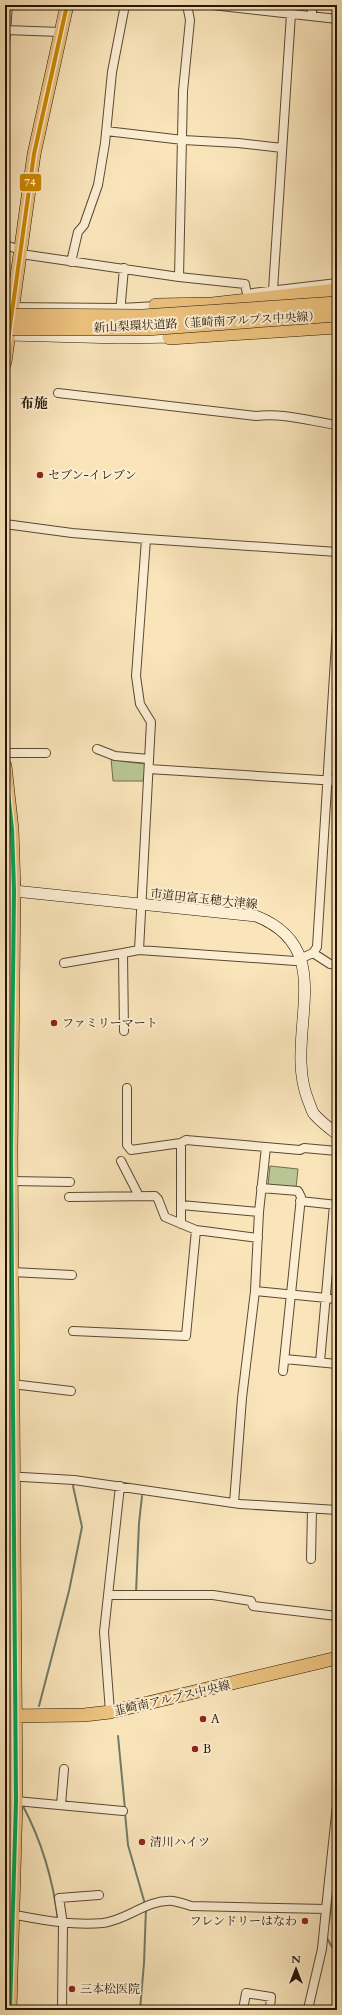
<svg xmlns="http://www.w3.org/2000/svg" width="342" height="2015" font-family="Cardo,'Noto Serif JP',serif">
<style>
.green{fill:#b9c694;stroke:#6e6e4b}
.lines{fill:none;stroke-linecap:round;stroke-linejoin:round}
.stream{stroke:#6e7b68;stroke-width:2}
.street-casing{stroke:#5a4930;stroke-width:10}
.secondary-casing{stroke:#241502;stroke-width:12}
.primary-casing{stroke:#241502;stroke-width:14}
.highway-casing{stroke:#241502;stroke-width:16}
.street{stroke:#fceed3;stroke-width:8}
.secondary{stroke:#fceed3;stroke-width:11}
.primary{stroke:#edc27e;stroke-width:13}
.highway{stroke:#edc27e;stroke-width:15}
.highway-bridge-casing{stroke:#241502;stroke-width:16;stroke-linecap:butt}
.highway-bridge{stroke:#edc27e;stroke-width:15}
.bus-1-casing{stroke:#fceed3;stroke-width:7}
.bus-2-casing{stroke:#fceed3;stroke-width:7}
.bus-1{stroke:#00a651;stroke-width:4}
.bus-2{stroke:#cd8900;stroke-width:4}
.poi-dot{fill:#8f2418;stroke:#fceed3;stroke-width:1.5}
.labels{text-anchor:middle;dominant-baseline:central;stroke-width:4;stroke-linejoin:round;paint-order:stroke}
.street-label{font-size:12px;fill:#241502;stroke:#fceed3}
.poi-label{font-size:12px;fill:#241502;stroke:#fceed3;text-anchor:start}
.quarter-label{font-size:14px;font-weight:bold;fill:#241502;stroke:#fceed3}
.line-badge{stroke:#fceed3;stroke-width:1.5}
.badge-label{font-size:11px;text-anchor:middle;font-weight:bold;fill:#fff}
</style>
<rect width="100%" height="100%" fill="#fae5bb"/>
<filter id="stains"><feTurbulence type="fractalNoise" baseFrequency=".005" numOctaves="4"/><feColorMatrix values="0 0 0 0 .2 0 0 0 0 .09 0 0 0 0 .02 0 0 0 .5 -.17"/></filter>
<radialGradient id="worn" r=".72"><stop offset=".6" stop-color="#630" stop-opacity="0"/><stop offset="1" stop-color="#630" stop-opacity=".3"/></radialGradient>
<path class="green" d="M111 758 120 761 145 764 144 781H113Z
M270 1166 298 1169 296 1188 268 1186Z"/>
<g class="lines">
<path class="stream" d="M136 1593 139 1523 142 1496
M39 1706 69 1591 82 1527 73 1486
M118 1736 125 1809
M23 1806C42 1842 53 1880 58 1920
M125 1813 128 1845 145 1904
M329 1922 335 1869
M327 1938 332 1947 337 1948
M140 2010 144 1963 146 1908"/>
<g class="street-casing">
<path id="street" d="M212 5 337 19
M312 16V5
M5 30 61 32
M5 44 8 5
M106 131 183 140 238 143 282 148
M5 245 21 250
M21 254 179 277 245 284 247 294
M71 262 78 232 84 225 98 185 105 143 112 72 125 5
M179 277 183 91 190 20 187 5
M273 290 291 14
M253 293 337 283
M5 307 120 308 158 306
M120 313 124 268
M58 393 256 416C285 413 309 421 337 425
M5 524 72 533 146 539 337 552
M146 539 136 676 140 704 151 722 139 950 295 961 313 953 317 947 337 627
M97 749 115 756 149 759
M5 753H46
M149 769 337 781
M313 953 330 964 337 965
M64 963 123 953
M124 1031 123 953 139 950
M127 1088V1145L131 1150 181 1143 186 1140 300 1150 304 1148 337 1151
M121 1161 139 1196
M11 1181 70 1182
M261 1188 298 1191 301 1197 283 1371
M69 1197 155 1196 158 1199 165 1217 196 1230 258 1238
M300 1201 337 1205
M181 1205 259 1212
M181 1224V1143
M12 1272 72 1275
M255 1291 337 1299
M73 1331 186 1336 196 1230
M285 1359 337 1364
M320 1362 334 1205
M12 1384 71 1391
M5 1476 74 1480 240 1504 337 1510
M234 1503 242 1398 255 1291 259 1212 266 1147
M311 1559 312 1509
M108 1595H213L251 1601 253 1606 337 1616
M110 1712 104 1632 120 1486
M16 1801 123 1811
M61 1805 64 1769
M326 1909 337 1805
M5 1913C38 1919 69 1926 103 1923 128 1920 147 1899 173 1901 179 1902 185 1904 191 1906L326 1909 322 1949 308 2009
M62 2010 63 1924 59 1898 99 1895
M62 2010H75
M243 2010 246 1993 271 1997 270 2008
M308 2010H320"/>
</g>
<g class="secondary-casing">
<path id="secondary" d="M9 335 119 338 177 337
M5 890 256 916C342 950 282 1034 308 1100 310 1104 311 1110 314 1114 320 1121 329 1128 337 1134"/>
</g>
<g class="primary-casing">
<path id="primary" d="M5 362 34 154 67 5
M5 766 12 829 14 890 11 1152 16 1801 10 2010
M5 1716 84 1715 110 1712 337 1658"/>
</g>
<g class="highway-casing">
<path id="highway" d="M156 306 212 305 337 291
M170 337 337 326"/>
</g>
<use href="#street" class="street"/>
<use href="#secondary" class="secondary"/>
<use href="#primary" class="primary"/>
<use href="#highway" class="highway"/>
<g class="highway-bridge-casing">
<path id="highway-bridge" d="M5 316 143 317 337 304
M5 328H146L337 314"/>
</g>
<use href="#highway-bridge" class="highway-bridge"/>
<g class="bus-1-casing">
<path id="bus-1" d="M5 766 12 829 14 890 11 1152 16 1801 10 2010"/>
</g>
<g class="bus-2-casing">
<path id="bus-2" d="M5 362 34 154 67 5"/>
</g>
<use href="#bus-1" class="bus-1"/>
<use href="#bus-2" class="bus-2"/>
</g>
<g class="poi-dot">
<circle cx="40" cy="475" r="4"/>
<circle cx="54" cy="1023" r="4"/>
<circle cx="203" cy="1719" r="4"/>
<circle cx="195" cy="1749" r="4"/>
<circle cx="142" cy="1842" r="4"/>
<circle cx="305" cy="1921" r="4"/>
<circle cx="72" cy="1989" r="4"/>
</g>
<g class="labels">
<g class="street-label">
<text transform="translate(207 322) rotate(-3)">新山梨環状道路（韮崎南アルプス中央線）</text>
<text transform="translate(204 899) rotate(6)">市道田富玉穂大津線</text>
<text transform="translate(172 1698) rotate(-13)">韮崎南アルプス中央線</text>
</g>
<g class="poi-label">
<text x="48" y="475">セブン-イレブン</text>
<text x="62" y="1023">ファミリーマート</text>
<text x="211" y="1719">A</text>
<text x="203" y="1749">B</text>
<text x="150" y="1842">清川ハイツ</text>
<text x="297" y="1921" text-anchor="end">フレンドリーはなわ</text>
<text x="80" y="1989">三本松医院</text>
</g>
<g class="quarter-label">
<text x="34" y="403">布施</text>
</g>
</g>
<rect class="line-badge" x="19" y="173" width="23" height="19" rx="4" fill="#cd8900"/>
<g class="badge-label">
<text x="30" y="186">74</text>
</g>
<rect width="342" height="2015" fill="none" stroke="#fae5bb" stroke-width="20"/>
<rect x="6" y="6" width="330" height="2003" fill="none" stroke="#241502" stroke-width="2"/>
<rect x="10" y="10" width="322" height="1995" fill="none" stroke="#241502"/>
<g transform="translate(296 1969)" stroke="#fceed3" stroke-width="3" paint-order="stroke">
<path d="M0-3L7 15L0 10L-7 15Z" fill="#241502"/>
<text y="-6" font-size="11" font-weight="bold" text-anchor="middle" fill="#241502">N</text>
</g>
<rect width="100%" height="100%" filter="url(#stains)"/>
<rect width="100%" height="100%" fill="url(#worn)"/>
</svg>
